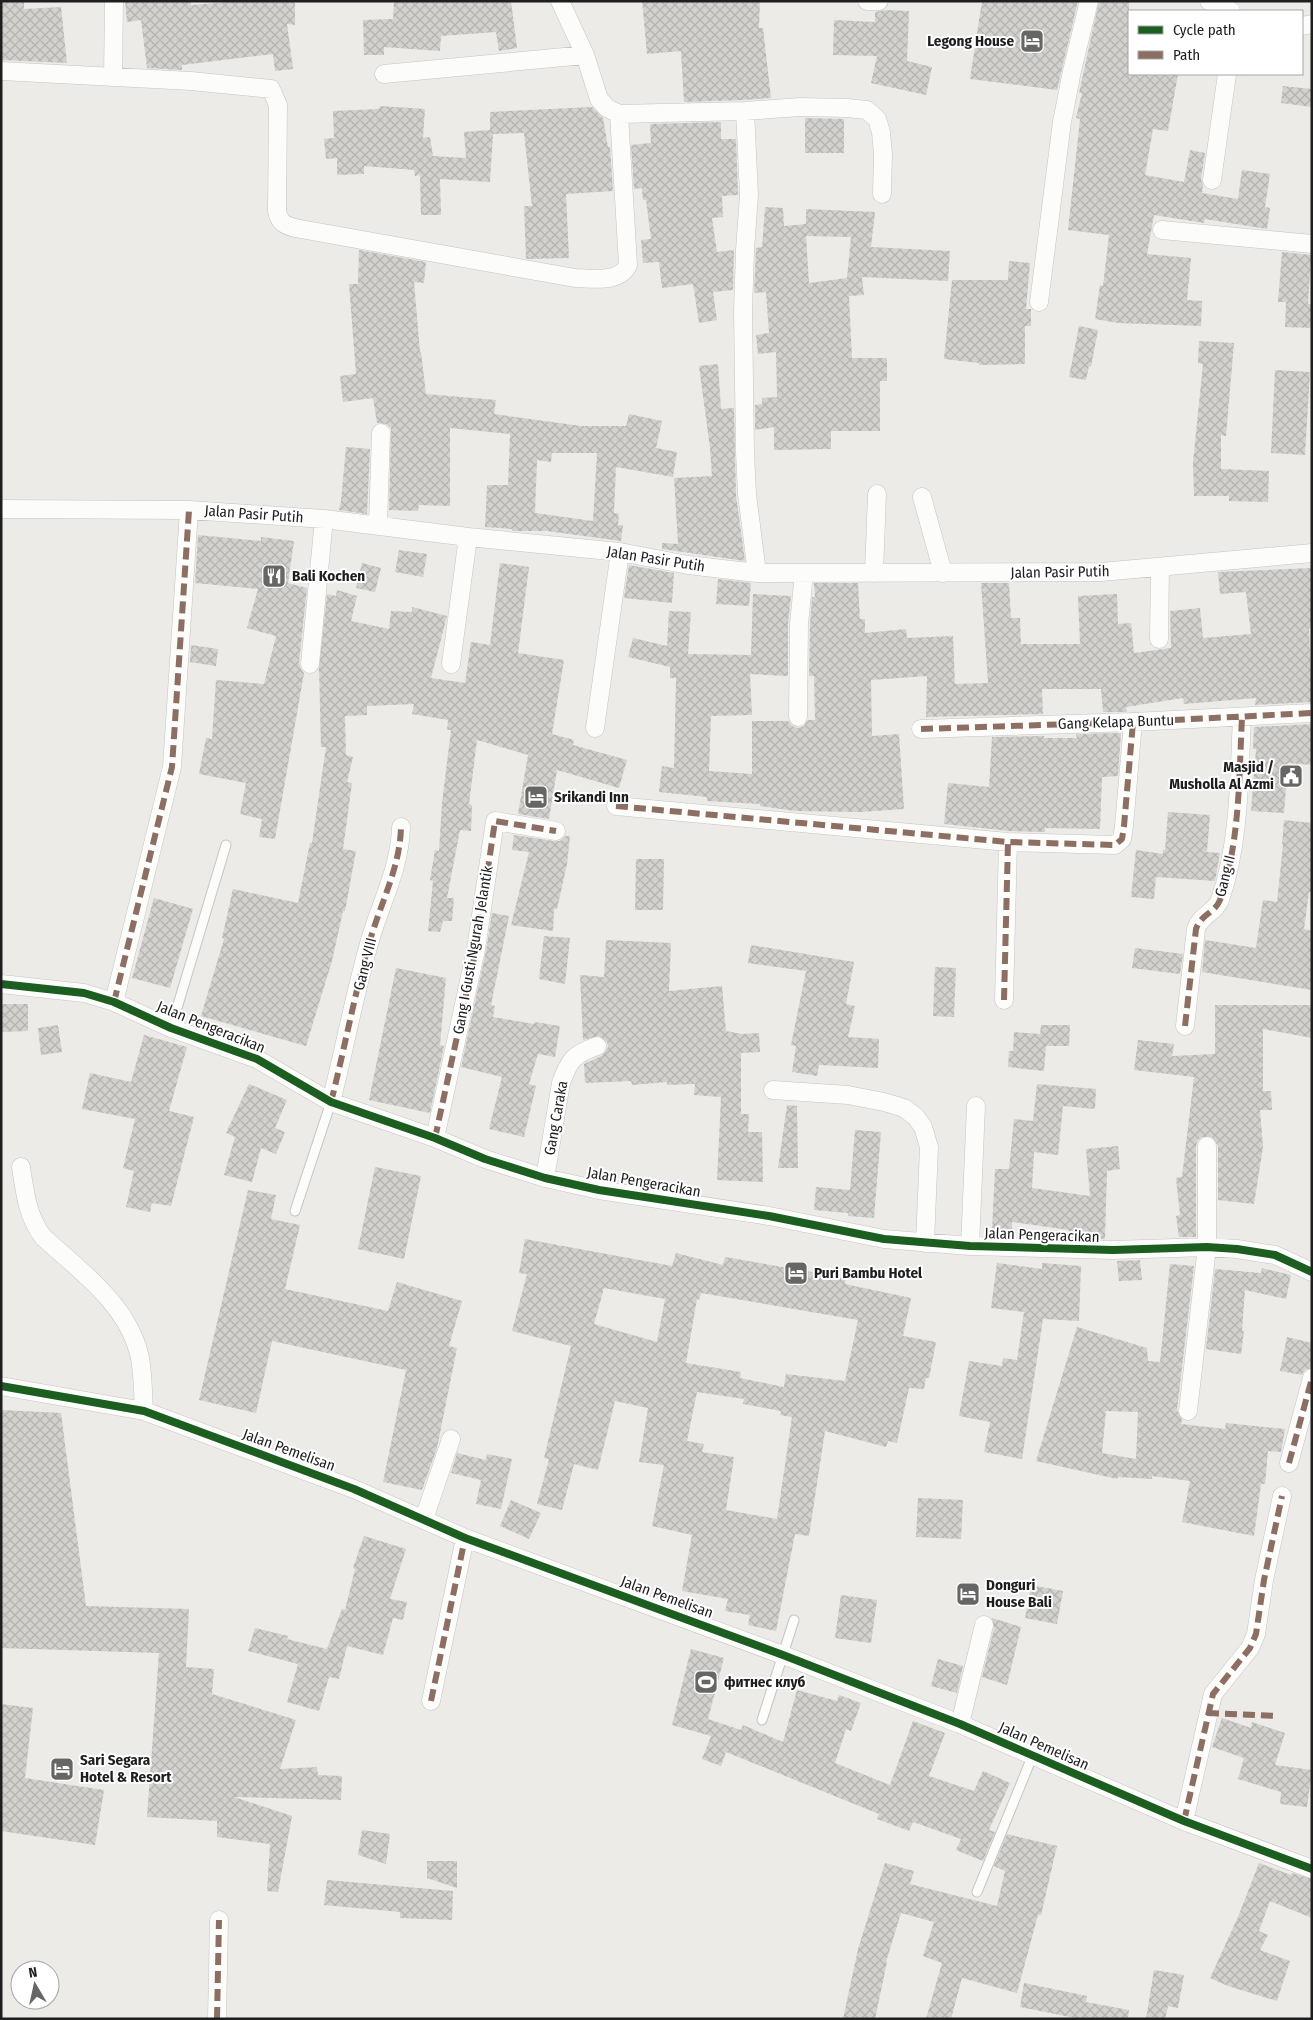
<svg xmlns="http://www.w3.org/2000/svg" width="1313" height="2020" font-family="'Fira Sans Condensed',sans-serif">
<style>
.building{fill:url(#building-cross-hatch);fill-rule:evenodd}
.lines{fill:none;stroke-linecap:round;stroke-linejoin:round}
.lane-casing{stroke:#c5c4c3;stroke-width:11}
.street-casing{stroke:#c5c4c3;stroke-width:19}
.lane{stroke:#fcfcfb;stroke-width:9}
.street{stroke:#fcfcfb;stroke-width:18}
.quiet{stroke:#8d6e63;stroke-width:6;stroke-dasharray:12 6;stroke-linecap:butt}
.cycleway-casing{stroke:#fff;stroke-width:11}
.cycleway{stroke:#1b5e20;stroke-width:8}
.labels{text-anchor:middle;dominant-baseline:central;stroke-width:4;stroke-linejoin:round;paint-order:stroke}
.poi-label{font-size:15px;font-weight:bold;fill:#1e1e1e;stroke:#fff;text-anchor:start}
.street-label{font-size:15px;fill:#1e1e1e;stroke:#fff}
</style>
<defs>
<pattern id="building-cross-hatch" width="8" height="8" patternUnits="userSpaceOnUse" patternTransform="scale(1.25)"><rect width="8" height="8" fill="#d3d1ce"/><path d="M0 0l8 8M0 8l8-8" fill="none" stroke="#b5b3b0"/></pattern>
</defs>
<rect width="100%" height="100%" fill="#ecebe7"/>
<path class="building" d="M1 1H24V9L61 7 67 63 1 60Z
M125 1H191V5L242 1H295V25L287 24 293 69 275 71 273 54 182 65V70L147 68 141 20 127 22Z
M394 1H511L517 48 499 51 496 32 441 36 440 51 384 47V55H364L363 20 393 19Z
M642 1H760L759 28H763L771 98 744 100 684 102 681 51 647 54Z
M982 1H1078L1057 90 970 79Z
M1099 1H1129V74H1178L1168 131 1153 129 1145 175 1184 182 1190 150 1205 153 1201 179 1203 185 1202 193 1238 199 1242 170 1270 174 1265 207 1270 208 1267 229 1205 219 1204 223 1154 215 1147 254 1191 258 1187 300 1202 301 1201 326 1118 323 1095 319 1100 285 1103 286 1109 235 1068 230 1080 119 1076 118 1082 93H1079Z
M885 10 909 11 907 61 932 67 926 95 871 83 877 56 833 55 834 20 875 22V12Z
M1283 86 1312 89V107L1281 103Z
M380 106 425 109 423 138 430 137 433 156 466 158 464 132 490 130V112L592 107 603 118 608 147H610L613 191 566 194 569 258 526 259 524 206H532L524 133 493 134 490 182 440 179 441 215H421L420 175 415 176 414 170 364 166V174L337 175V158L326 159 324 139 334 138 333 111 379 109Z
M805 118 844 119V153H805Z
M721 122V139H736L738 195 722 196 723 217 712 218 717 252 734 250 733 290 713 292 717 320 699 323 693 284 662 288 659 262 643 263 641 240 651 239 646 200H643L642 188 634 189 631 145 651 143 650 124Z
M765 207 783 208 784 226 806 224V232V209L875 212 871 247 950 251 948 281 862 277 864 295 849 296 852 358H887V381H880V431H831V449L774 450V427L755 430V405L762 404V398L777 397 776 352 758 354 756 335 769 333 766 292 754 293 756 248 762 247ZM806 236 851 237 847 278 809 283Z
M359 250 426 262 424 283 414 282 420 352H421L426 394 496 400 494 414 581 426H626L629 414 662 421 656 448 677 452 673 477 616 467 614 513 619 514 618 525H623L621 541 547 531H512V529L485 527 487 485H508L510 434 450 428V506L419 505 418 511 389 510 391 428 386 424 377 423 373 398 343 402 340 376 356 374 349 284H358ZM552 453H597L593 521 535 513 537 460 551 462Z
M1282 252 1311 255 1308 304H1312V328L1285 327 1286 302H1278Z
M1009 261 1030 263 1026 309H1031V326H1025V364L979 365V363L944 359 952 280H1008Z
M1079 326 1098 330 1091 367 1089 366 1086 380 1069 377Z
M1199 341 1234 343 1226 436 1221 435V469L1269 471 1268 502 1229 501V496H1194L1193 462 1203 364 1198 363Z
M718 364 721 409 734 408 736 495 745 561 662 549V543L678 544 674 478 712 476 710 448 699 366Z
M1275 370 1310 372 1305 455 1271 453Z
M346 447 370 449 367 514 339 510 341 501Z
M198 535 261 541V537L294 541 288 583 307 588 299 663 301 669 304 673 275 839 259 837 262 819 240 814 246 783 199 774 206 738 212 739 216 680 264 684 276 636 247 628 258 589 195 583Z
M399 550 427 554 423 577 395 572Z
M362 563 381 568 375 592 356 588Z
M500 563 529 567 518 653 564 660 552 734 574 740 573 745 627 760 619 788 557 770 549 819 518 814 528 755 477 740 469 804 472 805 471 831 460 830 447 898H454L452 921H443L440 932 428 931 433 881 430 880 435 850 439 851 442 803 451 730H447L448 720 412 714 414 704 367 706V715L345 716 346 755 353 757 347 782 352 783 343 849 356 851 345 911H343L332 961 306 1046 201 1016 224 939 222 938 233 889 298 903 310 843H312L326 747H321L319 668 327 594 336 596 337 590 357 596 351 621 389 629 391 611 412 612V607L447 616 431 678 465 683 471 642 490 645Z
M629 565 674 573 672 603 624 598Z
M1312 568V628H1309L1312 702 1255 705 1256 698 1184 704 1183 698 1126 707 1127 712H1103L1101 689H1042L1043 714 926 717 927 676 871 680 872 736 899 734 904 809 860 812 795 811 760 806V804L707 801V797L659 792 662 766 674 768 676 678H670V667L628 657 633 638 667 646 669 611 691 612 688 654 751 655 753 594 791 596 788 624V676L750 674 752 715 711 716 709 771 752 774V721H788L792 726 798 728 804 726 808 720H815L814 676H809L810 625 812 597H815L814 583H858L860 619H865V633L906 629 907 638 953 636 955 684 988 683 981 583H1009L1011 618H1020L1021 644H1080L1078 596 1117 594 1118 624 1131 623 1134 653 1171 648 1170 611 1200 608 1203 638 1251 634 1246 592 1220 594 1218 572Z
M718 579 751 583 749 606 716 604Z
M191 645 218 649 216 666 190 662Z
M1312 724V765L1288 763 1284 813 1251 811 1256 749H1253L1254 727Z
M1121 733 1118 776 1102 777 1100 829 1045 828V832L1009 831 944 824 948 783 989 787 992 737 1044 736V738H1077L1076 734Z
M1168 812 1210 815 1207 852 1220 853 1215 881 1156 877 1154 899 1131 897 1136 850 1163 854V850H1165Z
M1284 820 1312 823V892H1309L1304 929 1312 931V990L1202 972 1205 940 1256 948 1263 900 1277 902 1283 845H1282Z
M514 835 554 841H560L565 836H570L567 864 557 909H554L553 931 511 925 529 852 512 850Z
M636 859H664L663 910H635Z
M154 898 193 909 170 988 132 978Z
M492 913 509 916 491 1005 495 1006 493 1017 534 1024 535 1022 560 1026 555 1057 538 1054 529 1084 536 1086 524 1137 489 1129 502 1077 461 1067 486 951Z
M544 936 570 938 565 984 539 979Z
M606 940 671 943 669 991 722 986 726 1031 742 1034 759 1033 760 1052 741 1053V1114H749L748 1132H762L763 1182 717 1180 721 1097 694 1095 695 1084 667 1085V1082L632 1085 631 1081 585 1083 584 1064 601 1056 605 1052 608 1047 607 1042 599 1036 583 1040 580 975 604 977Z
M751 945 854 962 846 1004 855 1006 848 1037 879 1039 878 1068 819 1065 817 1076 792 1072 796 1046 791 1045 806 971 748 963Z
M1135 948 1183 954 1180 974 1132 968Z
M935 967 956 968 954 1017 933 1016Z
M396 968 446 978 440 1045 444 1046 430 1113 369 1100Z
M1 1004H28V1031L1 1032Z
M1215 1005H1312V1038L1263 1029V1091H1271L1272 1110H1260L1263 1147 1254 1204 1218 1200V1146L1212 1137H1202L1198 1140 1196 1146V1237H1179L1176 1216 1180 1215 1176 1178 1182 1177 1194 1077 1134 1070 1138 1040 1174 1044 1172 1056 1215 1054Z
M58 1025 62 1052 41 1055 38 1028Z
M1041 1025H1070L1069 1046H1046L1044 1071 1008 1067 1009 1051H1013L1014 1032 1040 1034Z
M144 1035 187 1047 169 1111 194 1117 171 1206 152 1203 150 1212 126 1207 134 1171 123 1168 135 1119 82 1109 90 1073 131 1082Z
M249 1084 287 1100 275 1128 285 1132 276 1154 261 1148 252 1182 224 1175 235 1137 226 1133Z
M1037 1084 1096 1089 1095 1109 1063 1106 1058 1155 1034 1152 1032 1188 1090 1196 1086 1149 1118 1146 1120 1169 1107 1171 1105 1239 1069 1238V1230L1012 1222V1230H992L995 1169H1009L1014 1119 1033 1121Z
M787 1105 797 1106 798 1168H778Z
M855 1130 881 1132 874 1218 848 1216V1213L814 1210 816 1187 850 1190Z
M375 1167 421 1176 404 1259 358 1249Z
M248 1190 276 1195 271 1219 300 1225 285 1289 388 1311 397 1282 462 1301 449 1346 457 1348 437 1448 422 1490 383 1482 406 1370 272 1341 256 1413 199 1400Z
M525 1239 672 1266 676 1253 723 1265 725 1257 846 1278 845 1284 911 1298 903 1336 936 1342 929 1378H926L924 1389 909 1388 897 1443 888 1441 886 1447 825 1431 809 1536 795 1534 776 1631 748 1625 750 1615 725 1611 728 1599 682 1591 692 1535 652 1526 664 1465 639 1462 648 1408 615 1401 598 1470 574 1464 562 1510 537 1504 549 1459 544 1458 571 1346 512 1331 527 1274 519 1273ZM604 1288 665 1299 657 1342 594 1324ZM701 1293 858 1320 845 1381 786 1374 784 1387 740 1378 741 1372 686 1363 697 1299 699 1300ZM697 1392 744 1399 743 1404 781 1411 780 1415 792 1417 777 1519 726 1510 734 1457 702 1452 704 1444 687 1441Z
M1140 1260 1142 1280 1119 1281 1117 1261Z
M997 1263 1042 1269V1263L1081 1266 1079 1321 1043 1319 1022 1459 984 1452 990 1422 959 1416 969 1361 1002 1366 1003 1358 1017 1360 1024 1312 991 1308Z
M1170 1264 1194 1266 1177 1410 1182 1420 1181 1424 1225 1429 1226 1423 1285 1429 1281 1452 1268 1451 1265 1484H1261L1254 1536 1182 1522 1190 1481 1152 1476V1479L1118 1477 1117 1479 1036 1461 1077 1327 1147 1348 1148 1361 1160 1362ZM1106 1411 1138 1412 1136 1459 1102 1453Z
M1262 1268 1291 1275 1286 1299 1245 1290 1242 1330 1244 1331 1241 1354 1206 1349 1215 1269 1261 1273Z
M1287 1337 1312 1343V1368L1305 1370 1302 1375 1280 1371Z
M1 1410 61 1413 86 1606 189 1609 186 1667 214 1669 212 1694 296 1720 280 1769 317 1767 318 1775 342 1776 341 1800 234 1797 292 1816 278 1892 267 1891 270 1844 217 1837V1821L147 1817 159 1653 1 1648Z
M457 1453 486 1460 487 1454 512 1459 501 1509 476 1504 481 1480 451 1473Z
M918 1498 963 1500 961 1539 916 1537Z
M511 1500 541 1513 529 1539 500 1526Z
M364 1536 406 1549 390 1599 407 1602 403 1620 393 1618 383 1655 347 1646 339 1679 329 1677 319 1711 287 1702 298 1664 248 1651 255 1628 288 1636 287 1639 327 1649 342 1609 345 1610 355 1569 353 1568Z
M1031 1585 1063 1591 1057 1624 1025 1618Z
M841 1595 877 1600 871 1643 835 1638Z
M992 1618 1021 1627 1007 1685 982 1677 994 1628Z
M691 1649 724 1658 708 1719 741 1730 743 1725 783 1742 797 1690 837 1701 839 1695 861 1703 851 1731 846 1729 835 1763 890 1785 913 1721 945 1733 929 1776 974 1791 983 1771 1010 1783 989 1830 995 1832 983 1861 956 1850 961 1839 913 1822 909 1831 877 1819 879 1814 726 1752 721 1766 702 1759 711 1736 672 1725Z
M938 1659 963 1666 957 1693 931 1686Z
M1 1704 33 1708 25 1778 104 1790 95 1845 1 1831Z
M1222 1718 1251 1728 1252 1722 1285 1733 1275 1765 1312 1770 1307 1807 1280 1804 1281 1792 1238 1779 1244 1758 1212 1747Z
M362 1830 390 1834 386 1864 358 1855Z
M1007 1834 1057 1846 1041 1915H1038L1017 1993 962 1978 951 2019H926L942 1963 923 1956 934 1922 901 1913 886 1962H887L875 2019H843L858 1949 885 1863 914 1871 910 1884 997 1906 1005 1871 994 1866Z
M427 1861H457V1888L427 1878Z
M1259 1863 1291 1875 1292 1873 1312 1879V1918L1270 1901 1259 1931 1268 1935 1260 1950 1290 1961 1277 2001 1228 1986 1210 1978 1238 1917Z
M327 1880 453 1891 452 1920 400 1918V1912L324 1905Z
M1154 1970 1184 1975 1178 2008 1168 2006 1165 2019H1146Z
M1024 1983 1087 1996 1086 2002 1129 2010 1128 2019H1080L1020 2007Z"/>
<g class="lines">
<g class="lane-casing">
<path id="lane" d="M171 1028 226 845
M295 1211 331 1102
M762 1720 794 1620
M977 1892 1032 1757"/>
</g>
<g class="street-casing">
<path id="street" d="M560 1 585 55 599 99 607 108 619 114 745 111 800 107 847 108 867 110 877 119 881 132 883 154 882 194
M867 1H879
M1209 1 1231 11
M1302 26 1312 24
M1 71 191 81 271 89 278 105 277 211C279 222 284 225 295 228L575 278C591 278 619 284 628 265L619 114
M384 74 585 55
M113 77 114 1
M745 111 749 195 745 250 743 311 745 452 747 494 757 573
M1212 180 1227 74
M1162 230 1312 244
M1039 302 1062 122 1072 71 1089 1
M922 497 943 573
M1 509 189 510 324 519 468 537 620 552 688 565 757 573 1101 572 1312 553
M378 525 381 433
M874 573 877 494
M1159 639 1160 567
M310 664 324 519
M451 664 468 537
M798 717 799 624 804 573
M595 728 620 552
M921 729 1133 722 1312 713
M616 806 1008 842 1115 845 1122 839 1124 826 1133 722
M1 984 84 993 114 1002 171 1028 257 1059 331 1102 435 1138 485 1159 545 1178 599 1190 769 1216 884 1239 970 1246 1113 1250 1207 1247 1237 1249 1275 1255 1312 1272
M1004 1000 1008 842
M114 1002 172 767 189 510
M1185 1026 1196 929C1201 914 1215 913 1220 900 1240 842 1239 777 1242 717
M773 1090 848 1095 884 1102 904 1108 916 1117 923 1127 929 1147 925 1243
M331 1102C345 1047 355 991 371 937 382 900 400 867 401 827
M435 1138 476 949 495 821 556 831
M21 1167C25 1193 27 1215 43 1237 80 1271 129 1305 140 1358 143 1375 143 1394 144 1411
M545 1178 561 1083C569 1060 574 1054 597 1046
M970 1246 976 1106
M1 1386 144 1411 354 1489 465 1538 783 1655 960 1724 1184 1821 1312 1869
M1188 1411 1207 1247V1146
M1289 1463 1312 1378
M424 1519 451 1439
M431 1701 465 1538
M960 1724 984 1625
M1184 1821 1213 1694 1250 1648 1256 1634 1264 1580 1282 1496
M217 2019 219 1920"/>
</g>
<use href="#lane" class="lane"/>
<use href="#street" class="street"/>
<path class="quiet" d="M921 729 1133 722 1312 713
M616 806 1008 842 1115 845 1122 839 1124 826 1133 722
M1004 1000 1008 842
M114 1002 172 767 189 510
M1185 1026 1196 929C1201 914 1215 913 1220 900 1240 842 1239 777 1242 717
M331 1102C345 1047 355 991 371 937 382 900 400 867 401 827
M435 1138 476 949 495 821 556 831
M1289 1463 1312 1378
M431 1701 465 1538
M1207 1713 1276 1716
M1184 1821 1213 1694 1250 1648 1256 1634 1264 1580 1282 1496
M217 2019 219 1920"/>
<g class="cycleway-casing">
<path id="cycleway" d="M1 984 84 993 114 1002 171 1028 257 1059 331 1102 435 1138 485 1159 545 1178 599 1190 769 1216 884 1239 970 1246 1113 1250 1207 1247 1237 1249 1275 1255 1312 1272
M1 1386 144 1411 354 1489 465 1538 783 1655 960 1724 1184 1821 1312 1869"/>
</g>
<use href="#cycleway" class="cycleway"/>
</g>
<defs>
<g id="hotel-square" transform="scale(1.25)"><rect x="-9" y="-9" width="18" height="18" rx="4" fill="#666664" stroke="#fff"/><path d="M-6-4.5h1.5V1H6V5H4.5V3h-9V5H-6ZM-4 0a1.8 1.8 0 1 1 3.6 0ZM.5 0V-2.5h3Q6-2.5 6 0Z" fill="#fff"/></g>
<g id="restaurant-square" transform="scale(1.25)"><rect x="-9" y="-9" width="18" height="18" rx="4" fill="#666664" stroke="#fff"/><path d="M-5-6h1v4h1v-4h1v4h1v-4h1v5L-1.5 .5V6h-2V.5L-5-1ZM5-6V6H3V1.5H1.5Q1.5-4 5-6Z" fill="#fff"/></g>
<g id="civic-square" transform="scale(1.25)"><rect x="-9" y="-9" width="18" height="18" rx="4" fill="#666664" stroke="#fff"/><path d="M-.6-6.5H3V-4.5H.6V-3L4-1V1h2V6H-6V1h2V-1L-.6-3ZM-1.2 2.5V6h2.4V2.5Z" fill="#fff"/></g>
<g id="stadium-square" transform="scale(1.25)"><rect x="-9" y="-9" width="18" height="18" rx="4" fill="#666664" stroke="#fff"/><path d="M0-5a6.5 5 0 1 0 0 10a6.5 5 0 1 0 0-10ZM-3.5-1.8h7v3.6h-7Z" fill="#fff"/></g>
</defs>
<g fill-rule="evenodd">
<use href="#hotel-square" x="1032" y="41"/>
<use href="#restaurant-square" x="274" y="576"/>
<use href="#civic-square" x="1291" y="776"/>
<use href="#hotel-square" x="536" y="797"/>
<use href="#hotel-square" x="796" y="1273"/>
<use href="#hotel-square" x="968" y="1594"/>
<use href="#stadium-square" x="706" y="1682"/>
<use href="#hotel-square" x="62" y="1769"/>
</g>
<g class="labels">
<g class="poi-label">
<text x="1014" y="41" text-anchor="end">Legong House</text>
<text x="292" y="576">Bali Kochen</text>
<text x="1274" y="767" text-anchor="end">Masjid /<tspan x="1274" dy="17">Musholla Al Azmi</tspan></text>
<text x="554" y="797">Srikandi Inn</text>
<text x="814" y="1273">Puri Bambu Hotel</text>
<text x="986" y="1585">Donguri<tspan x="986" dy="17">House Bali</tspan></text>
<text x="724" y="1682">фитнес клуб</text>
<text x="80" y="1760">Sari Segara<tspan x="80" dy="17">Hotel &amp; Resort</tspan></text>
</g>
<g class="street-label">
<text transform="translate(254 514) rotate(4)">Jalan Pasir Putih</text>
<text transform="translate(656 559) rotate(9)">Jalan Pasir Putih</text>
<text transform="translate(1060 572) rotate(-1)">Jalan Pasir Putih</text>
<text transform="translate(1116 722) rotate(-2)">Gang Kelapa Buntu</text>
<text transform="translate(1225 876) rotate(-76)">Gang II</text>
<text transform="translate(473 950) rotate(-80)">Gang I Gusti Ngurah Jelantik</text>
<text transform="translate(365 964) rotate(-76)">Gang VIII</text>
<text transform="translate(211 1027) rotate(22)">Jalan Pengeracikan</text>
<text transform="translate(556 1118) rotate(-80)">Gang Caraka</text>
<text transform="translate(644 1182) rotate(10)">Jalan Pengeracikan</text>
<text transform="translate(1042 1235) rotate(2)">Jalan Pengeracikan</text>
<text transform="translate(289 1450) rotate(20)">Jalan Pemelisan</text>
<text transform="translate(667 1597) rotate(20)">Jalan Pemelisan</text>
<text transform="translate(1044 1746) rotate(24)">Jalan Pemelisan</text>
</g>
</g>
<rect width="1313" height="2020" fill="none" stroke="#1e1e1e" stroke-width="5"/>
<rect x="1128" y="10" width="175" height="65" fill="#ffffff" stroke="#a5a5a5"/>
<rect x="1138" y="26" width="25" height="8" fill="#1b5e20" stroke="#a5a5a5"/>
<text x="1173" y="35" font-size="15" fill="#1e1e1e">Cycle path</text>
<rect x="1138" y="51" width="25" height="8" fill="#8d6e63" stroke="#a5a5a5"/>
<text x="1173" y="60" font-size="15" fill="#1e1e1e">Path</text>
<g transform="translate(35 1985) rotate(351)"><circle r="24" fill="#ffffff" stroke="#a5a5a5"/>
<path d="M0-4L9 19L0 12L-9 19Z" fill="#666664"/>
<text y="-8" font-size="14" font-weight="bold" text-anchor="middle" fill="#1e1e1e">N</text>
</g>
</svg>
